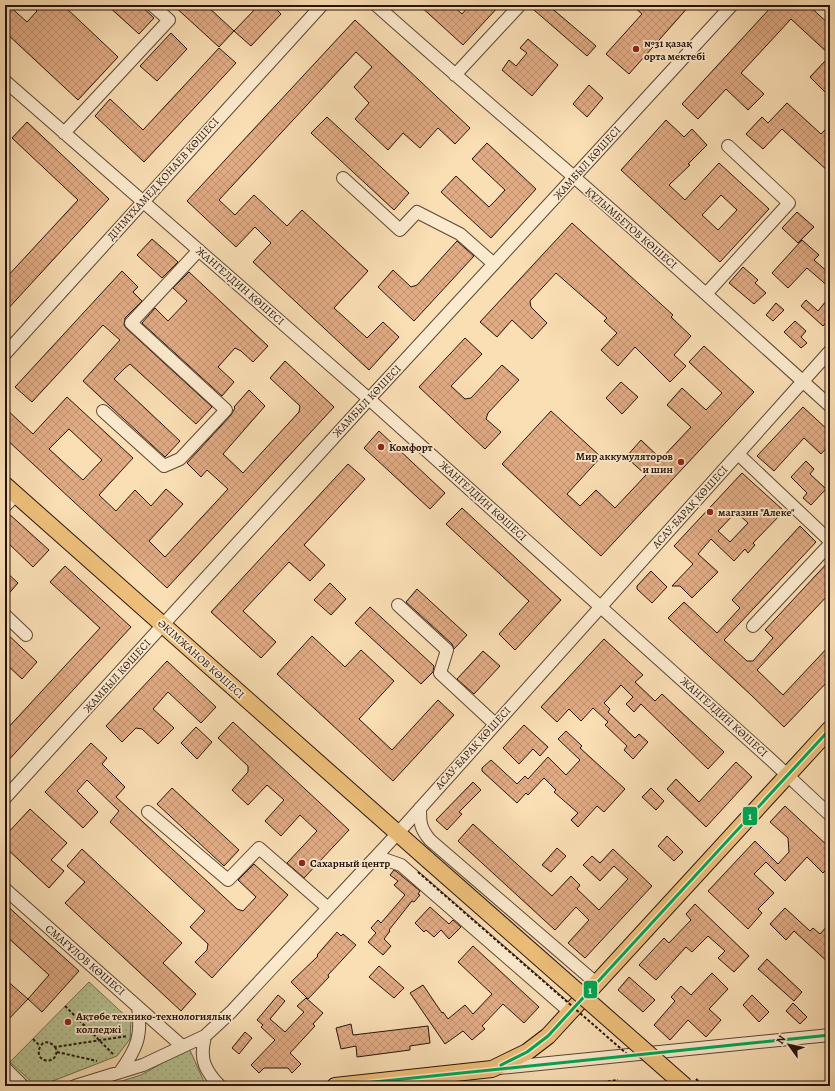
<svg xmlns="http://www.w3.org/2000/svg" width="835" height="1091" font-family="Alegreya,serif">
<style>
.grass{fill:url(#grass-dots);stroke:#706a4e}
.building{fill:url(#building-cross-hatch);stroke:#28130b;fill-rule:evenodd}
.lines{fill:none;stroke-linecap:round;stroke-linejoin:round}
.minor-casing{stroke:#5c4635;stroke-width:14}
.major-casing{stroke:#28130b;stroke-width:18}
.path{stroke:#28130b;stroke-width:2;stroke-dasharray:3 2;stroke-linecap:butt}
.minor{stroke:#fceace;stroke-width:12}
.major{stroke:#edbf7a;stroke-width:16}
.major-bridge-casing{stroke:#28130b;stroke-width:18;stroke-linecap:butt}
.path-bridge{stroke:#28130b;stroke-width:2;stroke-dasharray:3 2;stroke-linecap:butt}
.major-bridge{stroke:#edbf7a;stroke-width:16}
.bus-1-casing{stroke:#fceace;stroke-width:6}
.bus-1{stroke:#00a651;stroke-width:3}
.poi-dot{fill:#8f2418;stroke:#fceace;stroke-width:1.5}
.labels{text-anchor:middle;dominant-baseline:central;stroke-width:3.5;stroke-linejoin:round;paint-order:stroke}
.poi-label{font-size:11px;font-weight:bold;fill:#28130b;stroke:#fceace;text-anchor:start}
.street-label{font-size:11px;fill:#28130b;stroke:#fceace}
.line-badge{stroke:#fceace;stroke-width:1.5}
.badge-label{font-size:11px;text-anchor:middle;font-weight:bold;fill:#fff}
</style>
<defs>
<pattern id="grass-dots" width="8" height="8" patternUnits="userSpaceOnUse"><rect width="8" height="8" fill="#b7c292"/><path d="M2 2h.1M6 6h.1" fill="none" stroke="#9da67d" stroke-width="1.8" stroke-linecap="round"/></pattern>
<pattern id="building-cross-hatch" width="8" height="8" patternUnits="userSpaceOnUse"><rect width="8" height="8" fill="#e1ab84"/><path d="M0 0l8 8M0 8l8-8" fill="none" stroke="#c19271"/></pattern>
</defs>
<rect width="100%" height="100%" fill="#fadeb4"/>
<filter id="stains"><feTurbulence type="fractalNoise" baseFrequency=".005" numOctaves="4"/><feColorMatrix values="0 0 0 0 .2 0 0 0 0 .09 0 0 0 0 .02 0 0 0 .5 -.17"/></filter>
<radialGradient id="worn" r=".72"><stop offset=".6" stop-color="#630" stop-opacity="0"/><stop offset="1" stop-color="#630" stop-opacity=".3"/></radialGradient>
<path class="grass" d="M89 982 131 1021 130 1039 117 1056 40 1086H36L10 1062Z
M189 1048 206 1086H106L141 1075Z"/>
<path class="building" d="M5 5H8L27 22 37 11 31 5H63L118 57 78 100 5 32Z
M107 5H140L154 18 139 34Z
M173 5H206L234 31 219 47Z
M259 5H272L281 14 251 46 234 31Z
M419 5H452L462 14 470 5H500L463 45Z
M539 5H548L596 46 587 56 534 10Z
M632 5H690L629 74 606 54 642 14Z
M773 5H808L830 25V55L791 19 741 73 764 94 748 110 726 89 698 119 682 104Z
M355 20 470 128 455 144 438 128 420 148 403 133 388 150 355 119 369 103 354 87 372 67 356 52 219 200 235 215 254 195 287 226 302 210 368 271 334 308 367 338 383 322 399 337 369 370 253 262 271 243 255 227 236 247 187 201Z
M171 33 187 49 157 81 140 66Z
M528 39 558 65 532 96 502 70 509 60 516 66 527 53 520 48Z
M219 48 236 63 144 162 95 116 110 99 143 130Z
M825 61 830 66V89L826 93 810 77Z
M589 85 603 98 587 117 573 104Z
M787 103 821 134 830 125V173L782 129 763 149 746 134 762 117 768 123Z
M327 117 409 193 394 210 311 133Z
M666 120 684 137 692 129 707 145 688 164 690 165 669 185 685 200 719 163 769 209 720 262 621 170ZM721 195 737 210 718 230 702 215Z
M27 122 109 199 5 312V279L78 200 12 138Z
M487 143 536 189 491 238 441 192 456 176 489 207 495 201 505 190 472 159Z
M797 212 814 227 798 243 782 228Z
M572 223 673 315 671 317 691 336 674 355 686 366 670 382 635 347 618 366 601 350 617 333 604 321 607 318 556 273 530 301 531 307 547 323 532 339 512 320 497 337 480 322Z
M152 239 178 262 162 278 137 255Z
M802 240 819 255 814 260 830 274V288L807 268 788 288 772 273Z
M457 241 474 256 414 321 378 287 393 270 411 287 417 285Z
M743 267 758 280 755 283 766 293 754 304 729 283Z
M122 271 138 287 133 292 142 301 125 318 124 325 126 328 212 407 196 424 130 364 125 368 114 379 180 441 165 457 83 381 120 340 103 325 32 402 15 387Z
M189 272 268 346 253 362 241 351 235 348 218 367 234 382 222 396 142 323 155 308 168 321 187 301 173 288Z
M830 296V318L823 326 801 306 806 300 818 311Z
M776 303 784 310 773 321 766 315Z
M795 321 806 331 801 337 807 343 801 348 784 332Z
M465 338 482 354 451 386 465 399 471 398 502 365 519 380 488 413 486 419 501 432 485 449 419 387Z
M704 346 754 392 601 556 502 464 551 411 601 457 567 494 580 506 596 490 615 508 646 475 626 457 641 440 661 459 691 427 667 405 682 388 706 410 722 393 689 362Z
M285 361 334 407 167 588 5 438V408L33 434 67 397 133 458 99 495 116 511 135 490 151 506 166 489 183 504 149 541 165 557 228 489 207 470 201 477 187 463 231 415 235 408 234 407 249 390 265 406 223 454 243 473 299 412 300 406 270 378ZM69 429 102 460 83 480 49 449Z
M621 382 638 397 622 414 606 398Z
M803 407 830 432V444L821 454 804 438 774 471 757 456Z
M379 431 445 493 430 509 364 448Z
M806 461 814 469 810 474 826 489 811 505 803 498 807 493 791 477Z
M348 464 365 479 304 545 325 565 310 581 289 562 243 611 276 642 261 658 211 612Z
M742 473 784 511 753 543 755 545 748 553 745 549 734 561 711 539 698 554 718 572 692 598 680 586H672L693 564 674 546ZM736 512 748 523 730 542 718 531Z
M462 508 561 600 515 650 499 634 529 601 446 524Z
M5 513H8L49 550 33 567 5 540Z
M800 526 816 542 724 640 747 661H753L773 638 765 630 830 560V593L757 670 783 695 830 645V679L784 727 751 695 668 618 684 602 717 633 740 608 732 600Z
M65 566 131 627 5 764V731L100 628 50 582Z
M5 571 18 583 5 598Z
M651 571 667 587 652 603 637 589V586Z
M330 583 346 599 331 615 314 600Z
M417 589 467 635 454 649 452 644 406 602Z
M370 607 434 666 433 672 421 684 355 623Z
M5 632 37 662 22 679 5 663Z
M312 636 345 667 361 650 394 681 359 719 392 750 438 700 454 715 393 781 277 674Z
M604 639 643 675 635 682 655 701 662 694 724 752 708 769 641 704 634 712 626 704 633 697 621 685 604 703 610 709 608 712 635 738 639 734 648 742 633 759 624 750 627 746 605 725 608 722 593 708 581 721 569 709 557 722 541 707Z
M483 651 500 666 474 694 457 679Z
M167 661 216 707 201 723 168 692 153 709 174 728 158 744 142 729 136 728 122 742 106 726Z
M233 722 349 830 304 878 287 863 317 831 300 815 281 836 265 821 284 800 267 785 248 805 232 790 248 772V766L218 738Z
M524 725 548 747 540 756 533 749 519 764 503 748Z
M196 727 212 742 197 759 181 743Z
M566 731 582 746 580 748 625 789 604 812 597 806 578 827 571 820 578 813 554 792 556 790 544 778 528 795 526 793 517 803 482 771V768L491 760 517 784 525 776 528 779 548 757 566 775 580 760 558 739Z
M91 743 107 758 102 764 125 787 116 797 237 909 243 911 256 897 238 880 254 864 288 895 212 978 195 962 207 950 208 944 190 927 205 911 110 822 119 811 87 780 77 791 98 812 83 828 45 792Z
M736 762 752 777 706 827 667 789 676 779 699 802Z
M473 782 481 790 459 812 462 814 447 830 436 820Z
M172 788 239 850 224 866 157 804Z
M651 788 664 801 656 810 642 797Z
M785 806 830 848V866L823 873 807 857 785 881 766 862 754 874 774 893 758 909 762 913 748 929 708 891 755 841 778 864 789 852 788 838 770 822Z
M30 809 67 843 51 860 64 871 49 888 5 847V836Z
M473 824 552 896 571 876 580 885 577 889 599 910 628 879 614 866 600 881 583 865 592 856 600 863 613 849 652 886 585 958 568 943 589 920 576 907 555 930 458 841Z
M667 836 683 852 674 861 658 846Z
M557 848 566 856 551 872 542 865Z
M82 849 182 943 163 963 196 994 181 1011 65 903 85 882 67 866Z
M394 870 397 872 420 891 418 894 420 895 414 902 412 901 389 930 390 931 384 939 391 946 383 955 368 942 376 933 371 928 378 920 381 923 405 895 394 885 398 881 390 875Z
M5 904 79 971 42 1012 28 999 49 975 5 935Z
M695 904 749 956 734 972 718 958 725 951 708 936 692 952 686 947 656 980 639 965 664 938 669 943 691 920 686 914Z
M430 907 449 924 453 920 461 927 449 939 441 930 434 937 426 930 424 932 415 923Z
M785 908 810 931 813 928 820 934 830 923V964L794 931 786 940 770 924Z
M337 932 341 936 343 934 356 945 328 975 329 977 308 999 291 982 318 956 317 955Z
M473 946 539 1007 524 1023 503 1004 482 1026 485 1029 472 1040 463 1031 445 1044 410 993 423 985 442 1013 443 1012 448 1019 465 1005 473 1014 492 994 458 962Z
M767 959 802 992 794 1001 758 969Z
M379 966 404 988 394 998 369 977Z
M712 973 728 989 709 1009 721 1020 706 1037 688 1020 670 1040 654 1025 675 1001 671 997 681 986 691 995Z
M629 977 655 1000 643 1012 618 990Z
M5 979 28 999 5 1023Z
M278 995 285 1001 270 1019 285 1032 304 1012 297 1006 306 998 323 1013 313 1024 315 1026 290 1053 301 1064 292 1073 288 1068H264L259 1073 251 1065 275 1040 261 1027 263 1025 257 1020Z
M752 995 769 1012 759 1022 743 1005Z
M793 1003 807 1017 800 1024 786 1011Z
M351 1024 353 1035 428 1026 430 1043 410 1046V1050L357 1057 356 1046 341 1049 336 1028Z
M245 1032 252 1038 239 1054 232 1048Z"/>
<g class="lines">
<g class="minor-casing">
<path id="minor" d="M376 5C441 63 508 120 574 177 660 252 745 329 830 406
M455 75 520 5
M5 81 369 399 770 759 830 815
M64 133 169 20 152 5
M343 178 400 230 417 212 460 234 494 264
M706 294 789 203 728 146
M5 354 322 5
M103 411 164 466 180 459 226 410 131 323 199 250
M738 454 830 541
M5 506 16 495
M398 605 447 650 440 673 495 724
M5 615 26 635
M753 626 830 544
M5 798 369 399 574 177 732 5
M420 808C420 823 420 828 430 840L596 983
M148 812 228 880 259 848 328 908
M373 860 384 859 401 865 570 1012
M5 889 182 1046
M205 1036C204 1042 202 1049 203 1055 203 1067 212 1078 220 1086
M5 1068 23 1086
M499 1068 830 1035
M120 1072C137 1048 142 1037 138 1007
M75 1086 143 1065 205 1036 231 1012 398 833 830 351"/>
</g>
<g class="major-casing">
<path id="major" d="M5 485 428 860
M335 1086 492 1069 527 1052 548 1036 830 729"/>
</g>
<path class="path" d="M65 1006 114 1055
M33 1039 40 1046
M55 1047C58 1052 56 1057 52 1060 29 1065 40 1030 55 1047L128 1036
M57 1052 97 1061
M573 1086 618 1080"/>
<use href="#minor" class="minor"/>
<use href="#major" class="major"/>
<g class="major-bridge-casing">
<path id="major-bridge" d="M428 860 685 1086"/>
</g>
<path class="path-bridge" d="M418 872 627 1054
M696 1079 704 1086"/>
<use href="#major-bridge" class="major-bridge"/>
<g class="bus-1-casing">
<path id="bus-1" d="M501 1065 527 1052 548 1036 830 729
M335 1086 830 1035"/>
</g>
<use href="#bus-1" class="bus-1"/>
</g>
<g class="poi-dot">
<circle cx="636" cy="49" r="4"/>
<circle cx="381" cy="447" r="4"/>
<circle cx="681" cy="462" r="4"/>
<circle cx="710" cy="512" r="4"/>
<circle cx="302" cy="863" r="4"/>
<circle cx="68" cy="1022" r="4"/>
</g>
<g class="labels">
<g class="poi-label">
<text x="644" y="43">№31 қазақ<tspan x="644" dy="13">орта мектебі</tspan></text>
<text x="389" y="447">Комфорт</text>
<text x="673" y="456" text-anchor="end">Мир аккумуляторов<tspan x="673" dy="13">и шин</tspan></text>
<text x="718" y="512">магазин "Алеке"</text>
<text x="310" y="863">Сахарный центр</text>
<text x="76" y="1016">Ақтөбе технико-технологиялық<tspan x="76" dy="13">колледжі</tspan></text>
</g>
<g class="street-label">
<text transform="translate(587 163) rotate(-48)">ЖАМБЫЛ КӨШЕСІ</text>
<text transform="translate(163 179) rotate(-48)">ДІНМҰХАМЕД ҚОНАЕВ КӨШЕСІ</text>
<text transform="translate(631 228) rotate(41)">ҚҰЛЫМБЕТОВ КӨШЕСІ</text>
<text transform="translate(240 286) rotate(41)">ЖАНГЕЛДИН КӨШЕСІ</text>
<text transform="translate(367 401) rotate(-47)">ЖАМБЫЛ КӨШЕСІ</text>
<text transform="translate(483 501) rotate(42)">ЖАНГЕЛДИН КӨШЕСІ</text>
<text transform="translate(690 507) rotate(-48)">АСАУ-БАРАҚ КӨШЕСІ</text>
<text transform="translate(201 659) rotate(42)">ӘКІМЖАНОВ КӨШЕСІ</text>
<text transform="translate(117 676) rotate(-48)">ЖАМБЫЛ КӨШЕСІ</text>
<text transform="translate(724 717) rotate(42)">ЖАНГЕЛДИН КӨШЕСІ</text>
<text transform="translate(473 748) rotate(-48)">АСАУ-БАРАҚ КӨШЕСІ</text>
<text transform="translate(85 960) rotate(41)">СМАҒҰЛОВ КӨШЕСІ</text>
</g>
</g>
<g class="line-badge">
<rect x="742" y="806" width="16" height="20" rx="4" fill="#00a651"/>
<rect x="583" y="980" width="15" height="19" rx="4" fill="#00a651"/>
</g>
<g class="badge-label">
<text x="750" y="820">1</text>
<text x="590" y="994">1</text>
</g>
<rect width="835" height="1091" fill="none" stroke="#fadeb4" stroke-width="20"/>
<rect x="6" y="6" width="823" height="1079" fill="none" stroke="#28130b" stroke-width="2"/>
<rect x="10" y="10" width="815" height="1071" fill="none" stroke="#28130b"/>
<g transform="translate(789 1045) rotate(303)" stroke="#fceace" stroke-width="3" paint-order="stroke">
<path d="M0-3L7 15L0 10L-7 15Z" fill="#28130b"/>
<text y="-6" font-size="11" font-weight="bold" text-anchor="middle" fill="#28130b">N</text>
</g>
<rect width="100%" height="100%" filter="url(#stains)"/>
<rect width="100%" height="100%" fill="url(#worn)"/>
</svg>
